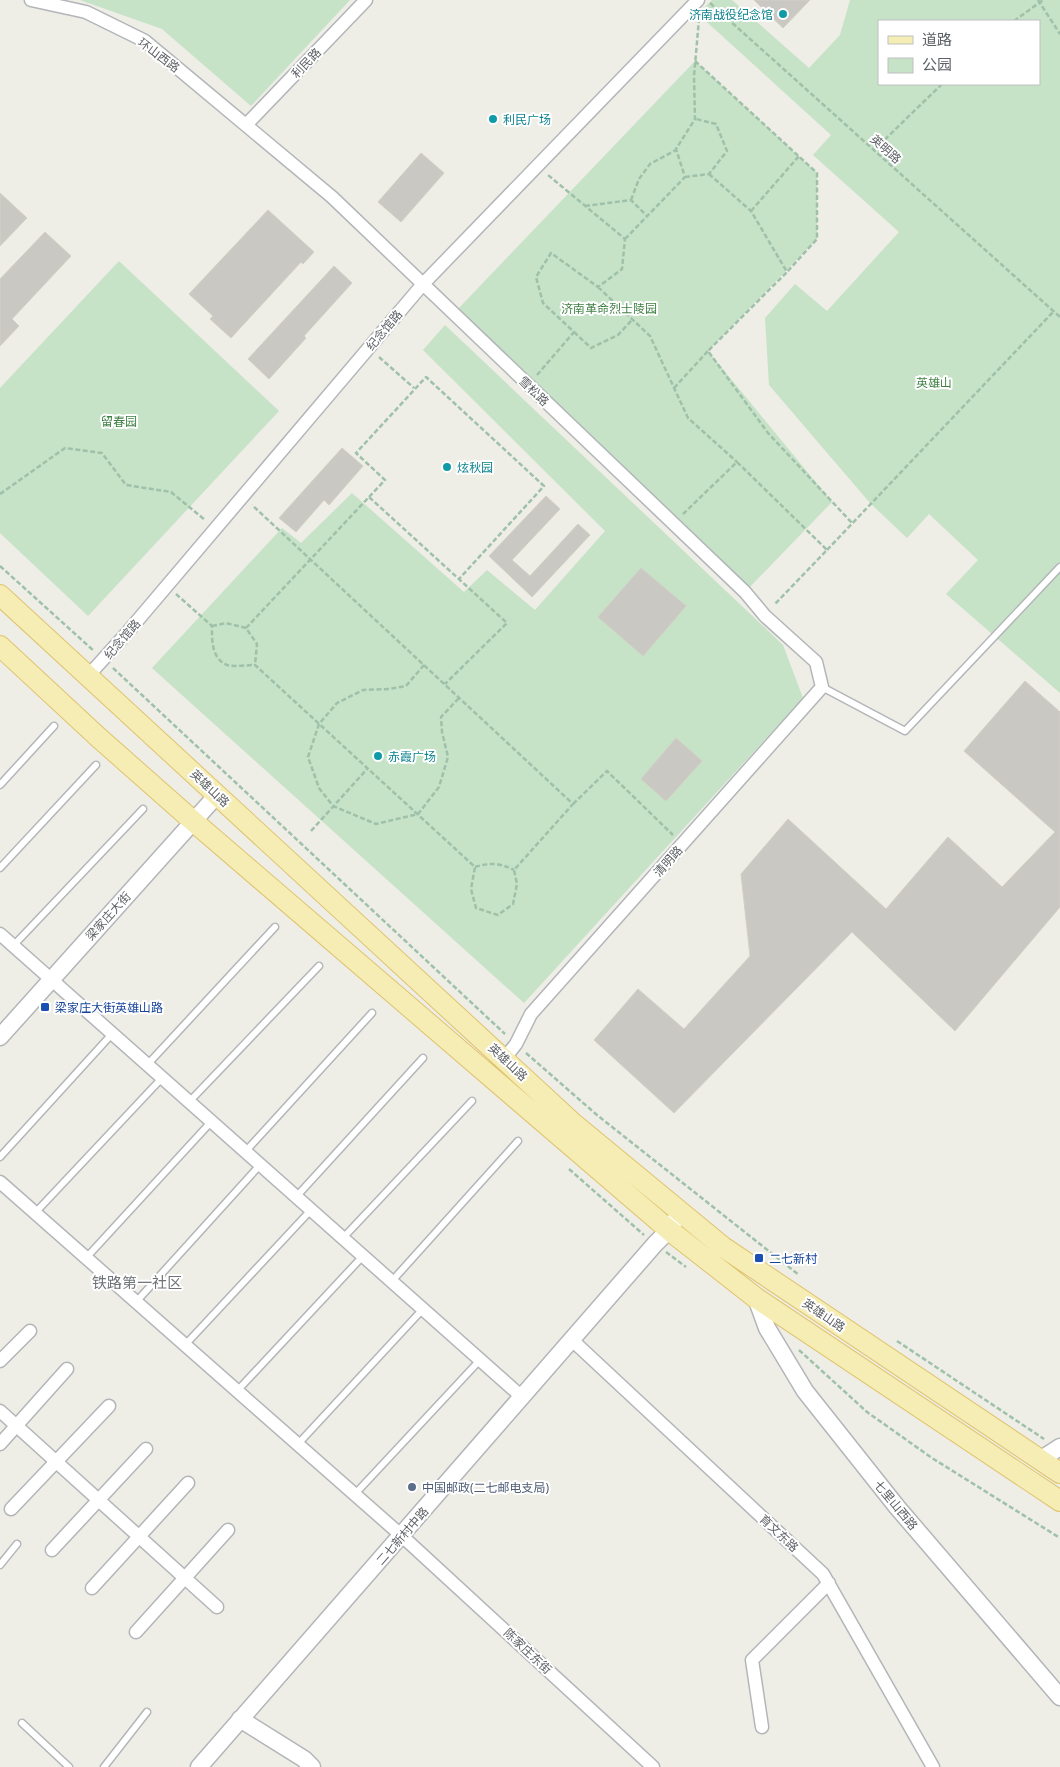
<svg xmlns="http://www.w3.org/2000/svg" width="1060" height="1767" font-family="'Noto Sans','Noto Sans SC',sans-serif">
<style>
.green{fill:#c6e2c7;fill-rule:evenodd}
.building{fill:#cac8c3;stroke:#d2cfc5}
.lines{fill:none;stroke-linecap:round;stroke-linejoin:round}
.service-casing{stroke:#b3b6b9;stroke-width:9}
.minor-casing{stroke:#b3b6b9;stroke-width:15}
.tertiary-casing{stroke:#b3b6b9;stroke-width:19}
.primary-casing{stroke:#e0c36d;stroke-width:22}
.path{stroke:#9fc1a9;stroke-width:2.5;stroke-dasharray:5 2.5;stroke-linecap:butt}
.service{stroke:#fff;stroke-width:6}
.minor{stroke:#fff;stroke-width:12}
.tertiary{stroke:#fff;stroke-width:16}
.primary{stroke:#f5edb4;stroke-width:20}
.culture-dot{fill:#0f9aa8;stroke:#fff;stroke-width:2}
.transit-dot{fill:#1a4fb4;stroke:#fff;stroke-width:2}
.service-dot{fill:#5c6f8a;stroke:#fff;stroke-width:2}
.labels{text-anchor:middle;dominant-baseline:central;stroke-width:4;stroke-linejoin:round;paint-order:stroke}
.culture-label{font-size:12px;fill:#0d838f;stroke:#fff;text-anchor:start}
.street-label{font-size:12px;fill:#5e6165;stroke:#fff}
.park-label{font-size:12px;fill:#418145;stroke:#fff}
.transit-label{font-size:12px;fill:#164399;stroke:#fff;text-anchor:start}
.service-label{font-size:12px;fill:#4e5e75;stroke:#fff;text-anchor:start}
.quarter-label{font-size:15px;fill:#6f7377;stroke:#fff}
</style>
<rect width="100%" height="100%" fill="#eeede6"/>
<path class="green" d="M80 0H350L251 106 162 29Z
M712 0H732L809 68 840 35 850 0H1060V693L946 594 978 560 929 514 907 538 870 503 769 385 765 318 795 284 827 311 899 232 813 155 831 135 698 14ZM879 21H1039V84H879Z
M695 61 817 173V239L708 351 832 502 745 592 458 309Z
M119 261 279 411 88 616 0 533V388Z
M445 325 783 645 803 698 524 1003 152 668 282 528 301 543 352 493 464 592 487 570 535 610 605 531 423 350Z"/>
<path class="building" d="M754 0H810L783 28Z
M421 153 444 173 401 222 378 202Z
M0 193 27 218 0 246Z
M268 210 314 252 303 264 301 262 231 338 210 319 213 316 189 294Z
M45 232 71 256 12 319 19 326 0 346V279Z
M334 266 352 283 304 336 306 338 269 379 248 359Z
M342 448 363 466 329 505 324 500 296 532 279 518Z
M546 496 560 509 512 560 530 576 578 524 590 535 532 597 489 556Z
M641 568 686 606 643 656 598 617Z
M1025 681 1060 712V907L955 1031 852 932 674 1113 594 1040 638 989 684 1029 750 956 741 874 788 819 886 909 948 837 1002 887 1055 832 964 751Z
M676 738 702 761 666 801 641 779Z"/>
<g class="lines">
<g class="service-casing">
<path id="service" d="M822 687 905 731 1060 567
M0 785 54 726
M0 868 96 765
M13 946 143 809
M147 1065 275 927
M189 1102 319 966
M245 1152 372 1013
M0 1157 112 1034
M296 1197 423 1058
M35 1213 162 1078
M343 1238 472 1101
M86 1258 211 1122
M392 1281 518 1141
M136 1302 260 1165
M185 1345 311 1210
M237 1391 363 1256
M298 1444 423 1309
M355 1494 480 1360
M0 1565 17 1544
M22 1723 69 1767
M104 1767 147 1712"/>
</g>
<g class="minor-casing">
<path id="minor" d="M31 0 86 12 145 41 332 197 745 592 765 616 816 662 822 687 531 1014 516 1044 504 1059
M246 125 366 0
M88 676 126 634 423 284 698 0
M0 934 522 1397
M0 1182 402 1536 653 1767
M572 1340 823 1574 933 1767
M0 1361 30 1331
M0 1411 217 1607
M0 1444 67 1369
M11 1509 109 1406
M52 1550 146 1449
M92 1588 188 1483
M136 1632 228 1530
M762 1727 752 1660 829 1583"/>
</g>
<g class="tertiary-casing">
<path id="tertiary" d="M0 1037 217 795
M756 1298 767 1328 805 1391 897 1507 1060 1697
M1040 1460 1060 1447
M240 1719 304 1759 312 1767
M199 1767 655 1244 669 1230 675 1220"/>
</g>
<g class="primary-casing">
<path id="primary" d="M0 595 574 1124 723 1247 1060 1473
M0 646 98 737 193 821 669 1230 756 1298 1060 1501"/>
</g>
<path class="path" d="M1038 0 1060 34
M710 3 1060 317
M1014 21 1043 0
M695 61 817 173V239L787 272
M874 150 942 84
M709 174 751 211 787 272 708 351 768 433 852 523
M685 177 709 174 727 151 716 124 696 119
M631 200 639 179 650 164 676 150
M585 206 631 200 647 216
M751 211 799 156
M625 239 685 177 676 149 695 119 694 76 699 19
M598 287 650 336 688 418 737 462
M574 332 591 348 618 335 632 320
M379 357 414 388
M537 375 574 332 543 303 536 277 551 253 598 287 622 269 625 239 548 175
M674 388 708 351
M0 494 65 448 102 453 126 485 171 492 205 520
M369 497 385 480 356 453 426 377 544 486 459 579
M683 514 737 462 827 550 774 605
M827 550 1054 311
M0 566 94 651
M176 594 212 626C212 640 211 658 227 665 234 667 247 665 255 665L475 867 471 889 476 908 498 915 513 904 517 884 514 870 573 804 252 505
M212 626 226 623 246 628 257 644 255 665
M246 628 369 497 507 623 445 684
M424 665 406 686 389 689 363 690 337 703 319 724 308 757 319 788 333 806 376 824 418 814 439 787 448 757 442 732 441 717 459 698
M113 668 505 1034
M573 804 607 771 673 835
M311 831 368 768
M475 867C492 862 499 863 514 870
M526 1053 597 1115 799 1275
M569 1169 644 1235
M666 1252 686 1267
M897 1341 1044 1439
M799 1350 867 1412 932 1458 1060 1538"/>
<use href="#service" class="service"/>
<use href="#minor" class="minor"/>
<use href="#tertiary" class="tertiary"/>
<use href="#primary" class="primary"/>
</g>
<g class="culture-dot">
<circle cx="783" cy="14" r="5"/>
<circle cx="493" cy="119" r="5"/>
<circle cx="447" cy="467" r="5"/>
<circle cx="378" cy="756" r="5"/>
</g>
<g class="transit-dot">
<rect x="40" y="1002" width="10" height="10" rx="2.5"/>
<rect x="754" y="1253" width="10" height="10" rx="2.5"/>
</g>
<circle class="service-dot" cx="412" cy="1487" r="5"/>
<g class="labels">
<g class="culture-label">
<text x="773" y="14" text-anchor="end">济南战役纪念馆</text>
<text x="503" y="119">利民广场</text>
<text x="457" y="467">炫秋园</text>
<text x="388" y="756">赤霞广场</text>
</g>
<g class="street-label">
<text transform="translate(159 55) rotate(37)">环山西路</text>
<text transform="translate(306 63) rotate(-46)">利民路</text>
<text transform="translate(886 149) rotate(42)">英明路</text>
<text transform="translate(384 330) rotate(-50)">纪念馆路</text>
<text transform="translate(534 391) rotate(44)">雪松路</text>
<text transform="translate(122 639) rotate(-49)">纪念馆路</text>
<text transform="translate(210 788) rotate(43)">英雄山路</text>
<text transform="translate(668 861) rotate(-48)">清明路</text>
<text transform="translate(108 916) rotate(-48)">梁家庄大街</text>
<text transform="translate(508 1062) rotate(43)">英雄山路</text>
<text transform="translate(824 1315) rotate(34)">英雄山路</text>
<text transform="translate(896 1505) rotate(50)">七里山西路</text>
<text transform="translate(779 1533) rotate(43)">育文东路</text>
<text transform="translate(402 1536) rotate(-49)">二七新村中路</text>
<text transform="translate(528 1651) rotate(43)">陈家庄东街</text>
</g>
<g class="park-label">
<text x="609" y="308">济南革命烈士陵园</text>
<text x="934" y="382">英雄山</text>
<text x="119" y="421">留春园</text>
</g>
<g class="transit-label">
<text x="55" y="1007">梁家庄大街英雄山路</text>
<text x="769" y="1258">二七新村</text>
</g>
<g class="service-label">
<text x="422" y="1487">中国邮政(二七邮电支局)</text>
</g>
<g class="quarter-label">
<text x="137" y="1282">铁路第一社区</text>
</g>
</g>
<rect x="878" y="20" width="162" height="65" fill="#ffffff" stroke="#bfc0c1"/>
<rect x="888" y="36" width="25" height="8" fill="#f5edb4" stroke="#bfc0c1"/>
<text x="922" y="45" font-size="15" fill="#5e6165">道路</text>
<rect x="888" y="58" width="25" height="15" fill="#c6e2c7" stroke="#bfc0c1"/>
<text x="922" y="70" font-size="15" fill="#5e6165">公园</text>
</svg>
